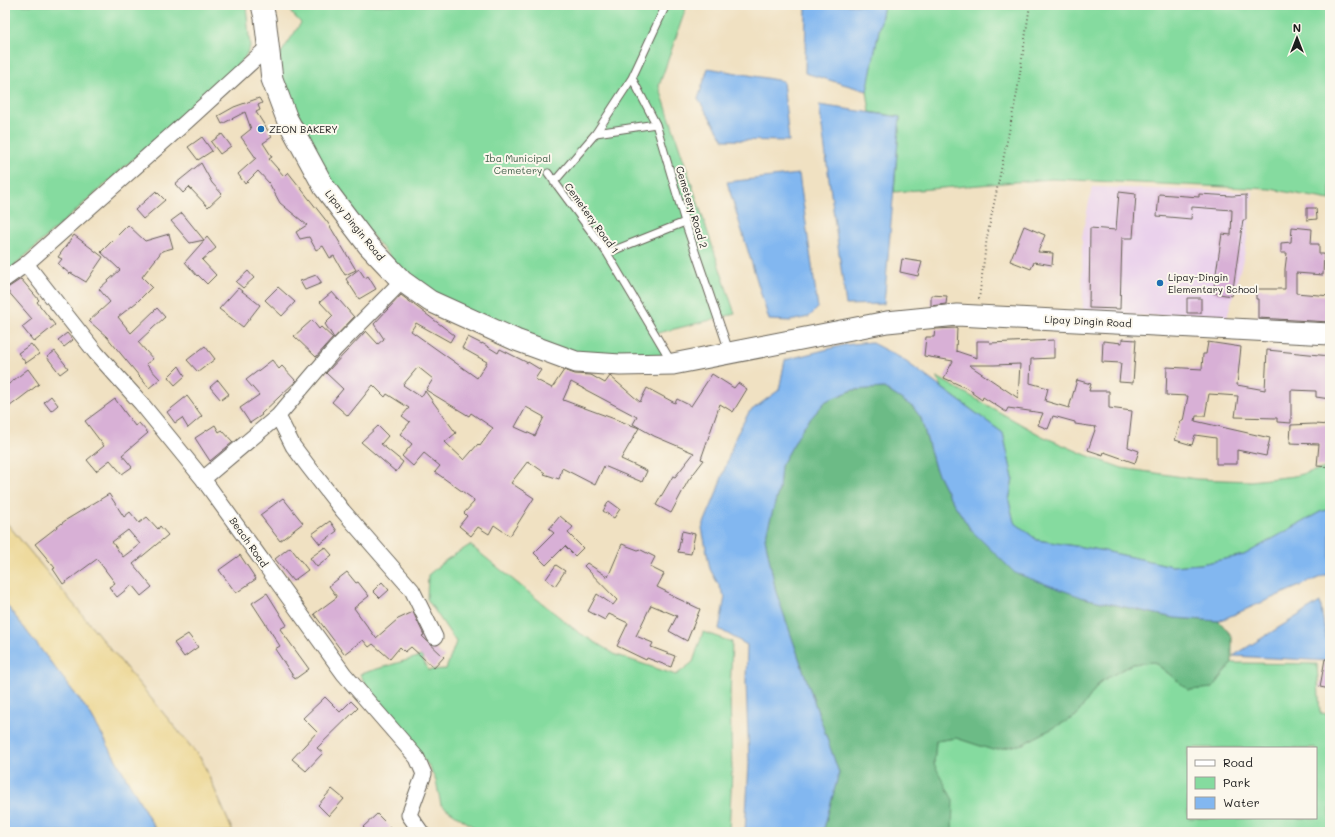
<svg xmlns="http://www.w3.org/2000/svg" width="1335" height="837" font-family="Mali,sans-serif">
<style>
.built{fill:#ead1ec}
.green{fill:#85db9f;stroke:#507c5e;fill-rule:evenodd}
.forest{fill:#6cbb86;stroke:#446c51}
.sand{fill:#eeda9e;stroke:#857b5d}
.water{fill:#82b7f0;stroke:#4f6a86}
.building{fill:#d8b0d6;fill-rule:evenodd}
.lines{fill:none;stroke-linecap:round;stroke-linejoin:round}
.lane-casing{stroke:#666156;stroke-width:9}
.street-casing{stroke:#666156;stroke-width:17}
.secondary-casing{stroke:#666156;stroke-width:23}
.path{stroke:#666156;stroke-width:2;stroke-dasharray:1 3;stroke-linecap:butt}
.lane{stroke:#fff;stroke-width:7}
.street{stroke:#fff;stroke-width:15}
.secondary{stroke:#fff;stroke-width:21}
.poi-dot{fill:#1f6fb2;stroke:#fbf7ec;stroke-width:1.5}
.labels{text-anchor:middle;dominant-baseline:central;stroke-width:4;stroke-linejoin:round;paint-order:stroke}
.poi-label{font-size:10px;fill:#1c1c1c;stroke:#fbf7ec;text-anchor:start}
.park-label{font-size:10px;fill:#415f4a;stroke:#fbf7ec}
.street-label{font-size:10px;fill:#1c1c1c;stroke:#fbf7ec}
</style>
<rect width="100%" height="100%" fill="#fbf7ec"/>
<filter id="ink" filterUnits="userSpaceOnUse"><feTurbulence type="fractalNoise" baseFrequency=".025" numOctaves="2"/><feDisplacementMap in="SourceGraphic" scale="8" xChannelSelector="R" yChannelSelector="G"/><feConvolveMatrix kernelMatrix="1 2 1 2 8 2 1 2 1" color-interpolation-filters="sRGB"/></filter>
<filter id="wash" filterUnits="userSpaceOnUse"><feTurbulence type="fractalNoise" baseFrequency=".012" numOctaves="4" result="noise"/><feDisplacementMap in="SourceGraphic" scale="16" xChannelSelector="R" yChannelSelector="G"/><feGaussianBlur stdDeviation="0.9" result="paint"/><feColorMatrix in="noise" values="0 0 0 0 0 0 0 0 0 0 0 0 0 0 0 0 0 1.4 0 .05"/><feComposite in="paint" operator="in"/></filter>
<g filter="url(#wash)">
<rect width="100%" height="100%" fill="#f0e1c2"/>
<path class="built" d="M1092 187 1253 192 1245 252 1227 318 1083 314 1082 237Z"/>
<path class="green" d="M5 5H246L250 47 245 57 233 70 5 274Z
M284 5H687L659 86 735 314 654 334 668 359 573 357 416 288 334 190 307 136 300 117 289 98 281 76 279 56 301 23Z
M884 5H1330V200L1270 189 1052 179 894 192 900 117 870 112 867 91Z
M937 377 1042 436 1086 455 1122 468 1196 479 1251 481 1294 476 1330 467V509L1320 512 1244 555 1201 564 1172 566 1100 550 1037 540 1014 522 1009 501 1013 478 1003 433 941 387Z
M470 545 578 632 616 655 676 675 693 662 703 632 732 642 730 697 732 771 729 832H477L475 828 441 805 436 781 429 766 379 709 360 674 421 656 428 670 446 669 456 642 427 599 428 575 446 560Z
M1154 662 1189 690 1213 688 1232 663 1317 664 1320 713 1330 714V832H952V826L934 764 936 741 956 738 993 750 1023 744 1076 716 1100 682 1132 664ZM1188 748H1316V818H1188Z"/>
<path class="forest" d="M884 388 913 407 921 418 935 468 949 496 971 530 1084 598 1174 618 1219 621 1232 636V663L1213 688 1189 690 1154 662 1132 664 1100 682 1076 716 1023 744 993 750 956 738 936 741 934 764 953 800 952 832H823L839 773 776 592 765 538 779 489 781 466 804 426 826 401 853 390Z"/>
<path class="sand" d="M5 521 202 760 233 832H157L89 712 5 603Z"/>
<path class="water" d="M806 5H884L867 91 805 73Z
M708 68 783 81 789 141 724 140 698 99Z
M819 105 900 117 884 304 846 305Z
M799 174 818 308 809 317 790 321 769 320 727 182Z
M870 342 901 358 1003 433 1013 478 1009 501 1014 522 1037 540 1100 550 1172 566 1201 564 1244 555 1320 512 1330 509V573L1219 621 1174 618 1084 598 1015 573 971 530 949 496 935 468 921 418 913 407 884 388 853 390 826 401 804 426 781 466 779 489 765 538 776 592 839 773 823 832H745L749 763 746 682 747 645 719 629 725 597 710 569 702 528 715 497 736 436 749 412 779 390 785 360 844 345Z
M1320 602 1330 661 1233 656Z
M5 603 89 712 157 832H5Z"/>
<g id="blocks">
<path class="building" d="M259 98 262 103 258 105 260 110 256 112 272 137 263 143 272 157 269 159 284 176 288 172 328 223 356 270 345 275 334 256 330 258 323 246 316 250 309 237 300 239 296 232 307 225 280 203 269 183 258 171 245 184 238 174 256 158 241 137 251 129 245 112 222 124 218 116 234 107Z
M222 134 231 146 220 154 211 142Z
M202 137 212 151 198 160 188 147Z
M201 163 212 183 222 194 208 207 189 187 183 193 175 184Z
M156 191 157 194 158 193 165 200 143 219 135 210Z
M1119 192 1136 194 1133 238H1122L1120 309 1089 308 1090 228 1116 230Z
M1159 194 1199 197V194L1232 196 1246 195V220H1243L1232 296 1213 293 1222 234 1231 235 1232 210 1192 207 1191 219 1157 216Z
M1307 208H1316L1317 219 1307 220Z
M182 213 204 240 190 243 171 221Z
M128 225 145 241 169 234 173 248 162 251 142 277 152 287 137 302 118 317 131 333 157 308 165 317 138 342 153 359 146 364 160 379 149 388 107 337 89 321 110 302 99 289 120 270 101 252Z
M1024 226 1045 235 1038 252 1053 253 1052 265 1034 262 1031 269 1010 261Z
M1292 227 1312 229 1311 244H1319V254H1324L1323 275 1296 273V293L1330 296V322L1258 318V299H1256V289H1285V269L1287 253H1281V243L1291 242Z
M74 235 103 257 86 282 71 273 70 274 58 264 62 259 58 257Z
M207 237 216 248 202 260 216 275 207 284 198 275 197 276 185 262Z
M902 259 922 262 918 276 900 272Z
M359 269 365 278 368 276 376 289 359 299 346 279Z
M248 271 254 278 243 288 236 282Z
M316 275 322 283 305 290 300 281Z
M21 279 39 300 37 302 55 325 34 342 22 327 32 319 6 289Z
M278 287 295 302 282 316 265 300Z
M238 288 260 305 243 327 219 309Z
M332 292 354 317 334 338 325 324 333 316 320 302Z
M401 295 454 335 450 342 416 323 411 331 477 378 487 362 462 348 468 337 482 344V343L498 353 500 349 528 363V362L541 370 535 379 552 388 564 370 575 374 591 375 605 383 610 376 640 402 647 388 675 403 677 399 691 406 712 374 734 388 738 383 747 389 733 412 720 404 701 459 704 460 688 481 671 513 656 505 673 476 675 477 694 453 654 436 633 424 637 417 571 382 563 400 639 428 621 459 647 471 642 482 604 466 595 485 562 468 559 479 544 474 545 473 528 461 511 483 534 498 510 536 494 525 489 534 478 527 471 536 459 526 467 516 464 513 474 502 473 499 435 472 440 466 424 453 413 466 402 456 412 444 400 434 410 422 402 416 409 408 387 394 385 397 373 385 348 416 332 402 343 389 326 373 366 331 378 344 384 339 374 324ZM418 367 433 379 426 390 469 416 471 413 493 428 480 446 478 444 464 460 445 442 456 433 425 391 421 397 403 385ZM526 407 544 417 535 436 515 427Z
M931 295 947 296 946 304 931 306Z
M1187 298H1201V313H1187Z
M312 320 319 329 321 327 333 338 316 357 294 336Z
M957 328 956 351 977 358V341H989L990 343 1054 340V358L1031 359 1030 383 1048 388 1045 401 1069 408 1077 380 1091 384 1089 391H1109V408L1132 411 1128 447 1139 451 1135 463 1104 452 1103 455 1088 450 1096 427 1075 424V422L1053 416 1048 429 1038 425 1043 413 1008 408 1006 412 983 397 982 400 972 393 973 391 944 378 953 361 924 356 926 337H934L935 329ZM1020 364 1018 398 969 365H994Z
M67 333 73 340 64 347 58 340Z
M1122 339 1136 340 1133 383 1119 382 1121 363 1102 362 1103 341 1122 343Z
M1208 342 1241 347 1237 385 1265 390 1267 350 1330 356V399L1316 397V391L1291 390V423L1277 422V418L1235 417 1238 396 1209 394 1205 416H1196L1195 421 1270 438 1266 456 1237 450V464H1216V438L1195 435 1192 445 1175 440 1181 421H1183L1188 396 1166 395 1167 367 1202 369 1203 354H1206Z
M31 344 39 354 26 363 18 353Z
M205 346 215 359 198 372 187 360Z
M55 351 68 368 60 374 47 357Z
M272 360 279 369 282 366 296 381 261 414 262 415 250 423 240 408 259 395 246 380Z
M179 366 185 376 175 385 168 377Z
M28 369 39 384 5 410V387Z
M218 380 229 394 221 400 210 387Z
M51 396 58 405 51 411 44 402Z
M187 396 202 416 188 428 182 418 175 423 167 412Z
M115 399 135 426 139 423 148 433 122 455 132 467 122 474 110 460 96 471 87 460 104 446 85 421Z
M1314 424 1330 425V467L1317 466 1319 444 1290 443 1291 425Z
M215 425 219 432 222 430 233 442 210 461 195 438Z
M378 426 388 436 381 444 403 462 396 472 361 442Z
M109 494 124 517 130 512 139 523 147 517 158 529 160 526 168 535 133 564 152 587 141 596 132 585 117 597 109 587 115 583 97 559 63 584 53 569 55 568 35 544 66 520ZM128 530 140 544 123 557 112 542Z
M283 498 303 523 280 541 260 515Z
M609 501 620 509 614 518 603 511Z
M560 516 573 527 568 533 583 548 575 556 565 546 546 565 534 553 554 533 549 529Z
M330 521 337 531 320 544 312 534Z
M682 531 695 534 691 554 678 552Z
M622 544 638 550 639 549 655 557 650 567 664 574 657 587 669 593 668 594 700 609 687 641 669 631 677 616 651 605 636 636 653 643 651 647 675 656 671 667 647 658 646 660 617 646 628 623 609 614 605 620 588 611 597 594 613 605 617 600 584 566 587 563 608 577Z
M290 547 308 570 293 581 275 559Z
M325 547 332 555 317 567 310 558Z
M240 555 256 579 236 593 219 570Z
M556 565 565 571 555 586 546 579Z
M347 572 356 583 358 582 369 596 354 608 376 638 398 619 413 612 424 635 422 636 444 657 434 668 411 647 405 652 400 647 390 659 373 644 369 647 363 640 344 654 314 614 337 597 329 586Z
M382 582 389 590 380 598 373 591Z
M267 593 287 625 280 629 309 669 295 679 275 649 280 646 252 603Z
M188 634 198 647 184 657 174 643Z
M1325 659H1330V689L1320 687Z
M325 697 340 712 351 701 358 708 317 748 323 753 306 771 292 759 317 732 303 718Z
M332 789 344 799 329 816 318 805Z
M377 814 390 827 385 832H368L363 827Z"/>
</g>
</g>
<g filter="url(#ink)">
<use href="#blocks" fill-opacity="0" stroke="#666156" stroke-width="1"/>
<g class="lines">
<g class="lane-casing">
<path id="lane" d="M632 78 656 124
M596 133 656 124 685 222 729 351
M548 173 607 253 671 361
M554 182 596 133 632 78 666 5
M607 253 685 222"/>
</g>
<g class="street-casing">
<path id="street" d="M26 264 96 353 141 403 203 479 344 674 417 758 424 774 409 815 421 832
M5 279 26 264 186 122 268 47
M278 416 293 446 308 466 343 511 412 590 435 637
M203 479 278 416 335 349 402 281"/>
</g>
<g class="secondary-casing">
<path id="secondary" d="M262 5 265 18 272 79 287 119 324 187 368 245 402 281 430 301 516 340 576 362 620 365 673 364 887 322 957 315 1330 334"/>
</g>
<path class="path" d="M979 299 987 237 1017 93 1030 5"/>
<use href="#lane" class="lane"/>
<use href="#street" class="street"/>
<use href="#secondary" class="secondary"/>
</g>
</g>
<g class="poi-dot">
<circle cx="261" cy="129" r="4"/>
<circle cx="1160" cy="283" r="4"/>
</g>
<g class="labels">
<g class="poi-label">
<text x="269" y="129">ZEON BAKERY</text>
<text x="1168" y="277">Lipay-Dingin<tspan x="1168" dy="12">Elementary School</tspan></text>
</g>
<g class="park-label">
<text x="518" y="158">Iba Municipal<tspan x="518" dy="12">Cemetery</tspan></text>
</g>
<g class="street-label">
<text transform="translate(692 207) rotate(73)">Cemetery Road 2</text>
<text transform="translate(592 218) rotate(54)">Cemetery Road 1</text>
<text transform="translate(355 225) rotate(51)">Lipay Dingin Road</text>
<text transform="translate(1088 321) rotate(3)">Lipay Dingin Road</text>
<text transform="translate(249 542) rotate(55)">Beach Road</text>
</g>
</g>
<rect width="1335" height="837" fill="none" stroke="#fbf7ec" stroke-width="20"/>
<rect x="1187" y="747" width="130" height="72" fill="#fbf7ec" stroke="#a29f99"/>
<rect x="1195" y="760" width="20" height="6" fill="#ffffff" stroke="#a29f99"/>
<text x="1223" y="767" font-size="12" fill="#1c1c1c">Road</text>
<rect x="1195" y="777" width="20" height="12" fill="#85db9f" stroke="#a29f99"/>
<text x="1223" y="787" font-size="12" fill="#1c1c1c">Park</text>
<rect x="1195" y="797" width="20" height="12" fill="#82b7f0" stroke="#a29f99"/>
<text x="1223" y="807" font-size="12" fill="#1c1c1c">Water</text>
<g transform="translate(1297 38)" stroke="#fbf7ec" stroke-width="3" paint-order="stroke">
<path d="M0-3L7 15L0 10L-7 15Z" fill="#1c1c1c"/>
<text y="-6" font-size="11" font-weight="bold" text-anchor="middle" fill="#1c1c1c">N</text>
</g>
</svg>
